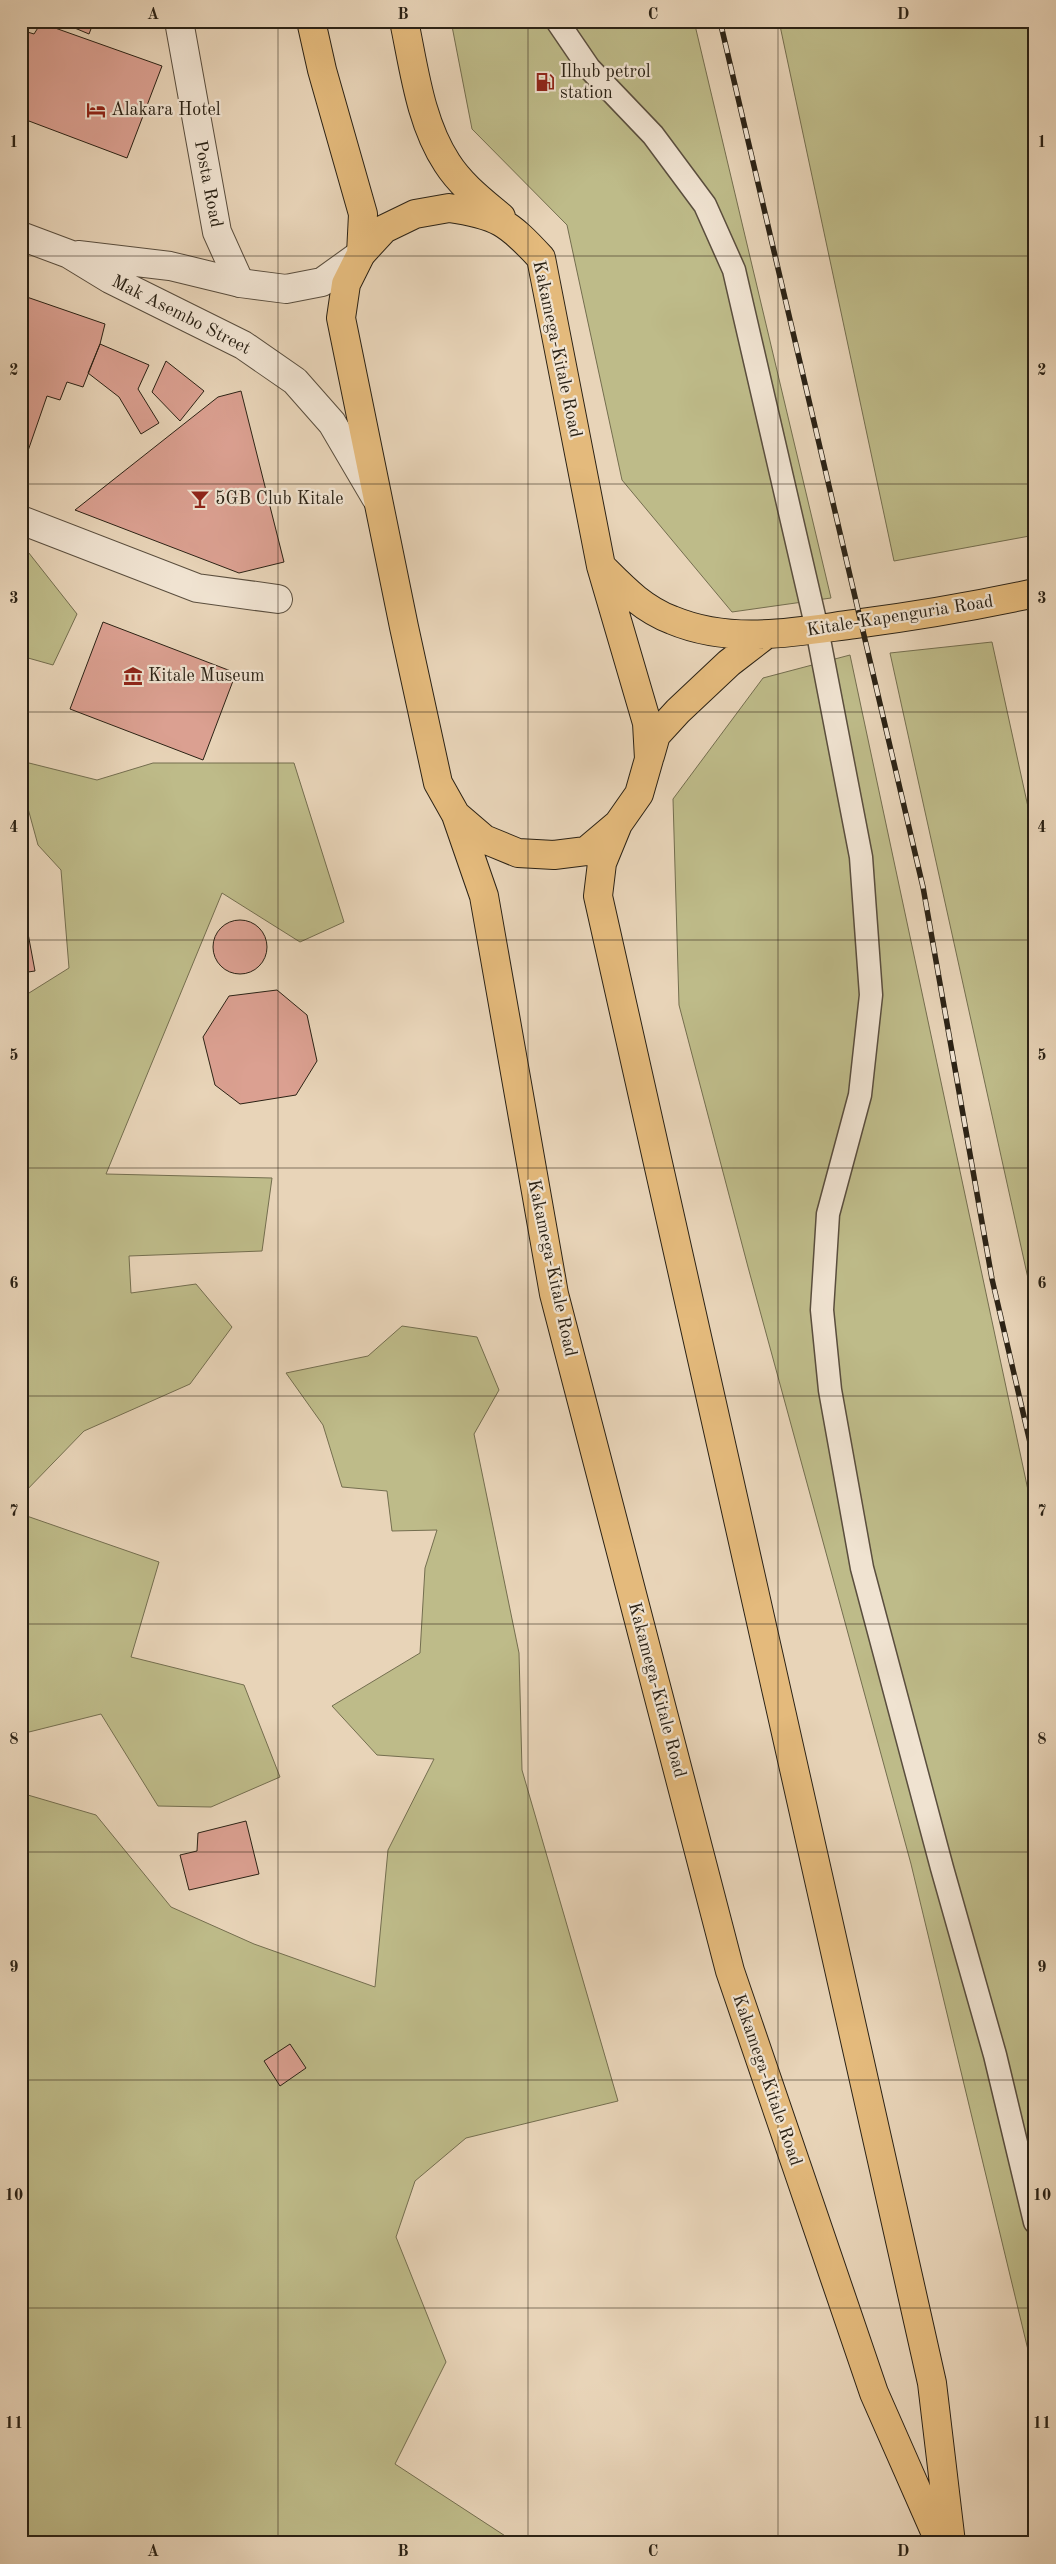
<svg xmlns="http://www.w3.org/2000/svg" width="1056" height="2564" font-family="'Old Standard TT',serif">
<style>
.green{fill:#bebb89;stroke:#746e4f}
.building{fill:#dba091;stroke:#2b2215}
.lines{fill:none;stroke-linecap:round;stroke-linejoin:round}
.service-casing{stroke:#5a4e3e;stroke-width:25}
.minor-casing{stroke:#5a4e3e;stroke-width:30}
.tertiary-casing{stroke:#5a4e3e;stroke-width:30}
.trunk-casing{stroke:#2b2215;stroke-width:30}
.service{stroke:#f0e3d1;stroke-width:22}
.minor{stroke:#f0e3d1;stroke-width:28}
.tertiary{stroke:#f0e3d1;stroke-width:28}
.trunk{stroke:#e4ba7c;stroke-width:28}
.rail-casing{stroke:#2b2215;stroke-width:5.5}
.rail{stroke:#f0e3d1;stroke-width:4;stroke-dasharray:11;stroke-linecap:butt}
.grid{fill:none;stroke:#2b2215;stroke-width:1;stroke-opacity:0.55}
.labels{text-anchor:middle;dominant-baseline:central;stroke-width:4.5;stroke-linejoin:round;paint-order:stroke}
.poi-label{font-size:18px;fill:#2b2215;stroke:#f0e3d1;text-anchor:start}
.street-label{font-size:18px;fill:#2b2215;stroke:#f0e3d1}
.neatline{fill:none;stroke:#2b2215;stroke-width:2}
.grid-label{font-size:16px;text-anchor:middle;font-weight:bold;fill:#2b2215}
</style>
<rect width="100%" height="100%" fill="#e8d4b8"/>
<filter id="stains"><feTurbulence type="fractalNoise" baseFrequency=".004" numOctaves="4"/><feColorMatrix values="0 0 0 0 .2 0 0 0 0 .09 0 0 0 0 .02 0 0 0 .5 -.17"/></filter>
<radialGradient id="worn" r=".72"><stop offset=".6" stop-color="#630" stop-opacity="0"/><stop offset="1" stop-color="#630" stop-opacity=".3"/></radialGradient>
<path class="green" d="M451 21H694L831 598 732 612 622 480 567 225 472 129Z
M779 21H1035V535L894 561Z
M21 543 77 614 53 665 21 656Z
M992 642 1035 839V1310L890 653Z
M850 655 1035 1523V2379L911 1864 748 1267 679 1005 673 799 763 678Z
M21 761 97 780 153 763H294L344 922 300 942 222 893 106 1174 272 1178 262 1251 129 1256 131 1293 196 1284 232 1327 190 1384 84 1431 21 1496V998L69 968 61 870 38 845 21 783Z
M402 1326 477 1337 499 1390 474 1434 519 1653 522 1770 618 2101 466 2138 415 2181 396 2237 446 2362 395 2464 516 2543H21V1793L96 1815 171 1907 254 1944 375 1987 388 1850 434 1759 377 1755 332 1706 420 1653 425 1568 437 1530 392 1531 387 1491 342 1487 323 1425 286 1373 368 1356Z
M21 1514 159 1562 131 1657 244 1685 280 1777 211 1807 158 1806 101 1714 21 1734Z"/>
<path class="building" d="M58 21H94L89 34Z
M41 23 162 66 127 158 21 118V30L34 34Z
M21 295 105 324 100 344 83 387 67 382 60 400 47 396 21 471Z
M100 344 149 365 138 389 159 423 141 434 119 397 88 373Z
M166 361 204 391 180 421 152 392Z
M241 391 284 562 239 573 75 510 218 397Z
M103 622 236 673 203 760 70 709Z
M21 896 35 971 21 973Z
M213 947a27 27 0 1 1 54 0a27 27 0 1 1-54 0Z
M277 990 307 1015 317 1061 296 1095 240 1104 215 1085 203 1037 229 996Z
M246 1821 259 1874 189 1890 180 1855 197 1851 198 1833Z
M290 2044 306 2068 280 2086 264 2061Z
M688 2539 689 2543H641Z"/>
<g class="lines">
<g class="service-casing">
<path id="service" d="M557 21 589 68 653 135 705 205 734 270 817 629 861 857 871 995 860 1095 828 1214 822 1310 830 1390 862 1568 942 1868 995 2055 1035 2222"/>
</g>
<g class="minor-casing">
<path id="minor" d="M179 21 217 232 240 283
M21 520 197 588 278 599"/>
</g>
<g class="tertiary-casing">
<path id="tertiary" d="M21 236 69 254 110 279 243 345 295 381 332 423 376 498
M78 255 170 266 240 283 286 289 322 282 361 254"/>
</g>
<g class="trunk-casing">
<path id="trunk" d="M311 21 322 70 363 214 361 254
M404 21C414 68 420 122 447 163 461 185 482 201 501 217
M449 208C497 215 508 222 541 258L601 566 647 723 649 759 639 794 618 824 586 851 554 855 518 853 484 839 456 815 438 783 404 627 341 318 346 284 361 254 384 229 415 214Z
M603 568C624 589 643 609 672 620 732 645 793 632 855 624 916 616 975 606 1035 593
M650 756 656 735 678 711 729 663 764 636
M456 815 484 896 554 1294 730 1971 874 2393 940 2543
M618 824 602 863 598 896 932 2383 951 2543"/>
</g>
<use href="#service" class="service"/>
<use href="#minor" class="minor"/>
<use href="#tertiary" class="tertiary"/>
<use href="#trunk" class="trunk"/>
<g class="rail-casing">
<path id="rail" d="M720 21 923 887 992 1279 1035 1464"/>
</g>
<use href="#rail" class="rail"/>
</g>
<path class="grid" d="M278 21V2543M528 21V2543M778 21V2543M21 256H1035M21 484H1035M21 712H1035M21 940H1035M21 1168H1035M21 1396H1035M21 1624H1035M21 1852H1035M21 2080H1035M21 2308H1035"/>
<defs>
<g id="fuel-bare" transform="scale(1.5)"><path d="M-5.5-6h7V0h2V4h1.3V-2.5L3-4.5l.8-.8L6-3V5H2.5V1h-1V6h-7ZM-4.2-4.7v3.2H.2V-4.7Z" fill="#8f2418" stroke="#f0e3d1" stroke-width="2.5" paint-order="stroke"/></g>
<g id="hotel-bare" transform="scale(1.5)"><path d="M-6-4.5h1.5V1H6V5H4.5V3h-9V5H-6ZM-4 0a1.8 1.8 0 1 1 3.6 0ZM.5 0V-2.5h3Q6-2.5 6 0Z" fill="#8f2418" stroke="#f0e3d1" stroke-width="2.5" paint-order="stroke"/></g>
<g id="bar-bare" transform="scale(1.5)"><path d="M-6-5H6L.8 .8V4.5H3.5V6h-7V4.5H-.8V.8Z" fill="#8f2418" stroke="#f0e3d1" stroke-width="2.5" paint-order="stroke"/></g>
<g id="museum-bare" transform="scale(1.5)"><path d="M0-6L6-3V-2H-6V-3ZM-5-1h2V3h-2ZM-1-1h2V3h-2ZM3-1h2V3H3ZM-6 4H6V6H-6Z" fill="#8f2418" stroke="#f0e3d1" stroke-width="2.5" paint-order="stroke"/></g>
</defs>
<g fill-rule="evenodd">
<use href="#fuel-bare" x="545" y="82"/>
<use href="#hotel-bare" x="96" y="110"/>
<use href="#bar-bare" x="200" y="499"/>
<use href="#museum-bare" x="133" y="676"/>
</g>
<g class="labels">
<g class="poi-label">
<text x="560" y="72">Ilhub petrol<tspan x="560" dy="21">station</tspan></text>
<text x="111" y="110">Alakara Hotel</text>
<text x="215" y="499">5GB Club Kitale</text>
<text x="148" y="676">Kitale Museum</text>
</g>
<g class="street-label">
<text transform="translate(208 184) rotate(79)">Posta Road</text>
<text transform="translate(181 315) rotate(27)">Mak Asembo Street</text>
<text transform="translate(557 349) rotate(78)">Kakamega-Kitale Road</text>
<text transform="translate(900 616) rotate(-9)">Kitale-Kapenguria Road</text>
<text transform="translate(552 1268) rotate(78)">Kakamega-Kitale Road</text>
<text transform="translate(657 1690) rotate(75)">Kakamega-Kitale Road</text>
<text transform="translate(767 2080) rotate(71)">Kakamega-Kitale Road</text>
</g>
</g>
<rect width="1056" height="2564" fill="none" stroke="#e8d4b8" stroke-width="55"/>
<rect x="28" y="28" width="1000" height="2508" class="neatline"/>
<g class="grid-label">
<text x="153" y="19">A</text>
<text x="403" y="19">B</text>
<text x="653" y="19">C</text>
<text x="903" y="19">D</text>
<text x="14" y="147">1</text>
<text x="1042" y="147">1</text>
<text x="14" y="375">2</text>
<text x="1042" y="375">2</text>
<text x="14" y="603">3</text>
<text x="1042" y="603">3</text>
<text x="14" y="832">4</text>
<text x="1042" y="832">4</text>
<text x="14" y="1060">5</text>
<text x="1042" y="1060">5</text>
<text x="14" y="1288">6</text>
<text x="1042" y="1288">6</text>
<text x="14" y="1516">7</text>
<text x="1042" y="1516">7</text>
<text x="14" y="1744">8</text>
<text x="1042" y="1744">8</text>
<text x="14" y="1972">9</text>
<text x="1042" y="1972">9</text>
<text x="14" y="2200">10</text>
<text x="1042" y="2200">10</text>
<text x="14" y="2428">11</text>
<text x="1042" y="2428">11</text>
<text x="153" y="2556">A</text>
<text x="403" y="2556">B</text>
<text x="653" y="2556">C</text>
<text x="903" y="2556">D</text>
</g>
<rect width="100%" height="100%" filter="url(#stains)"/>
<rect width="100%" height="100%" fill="url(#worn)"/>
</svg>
